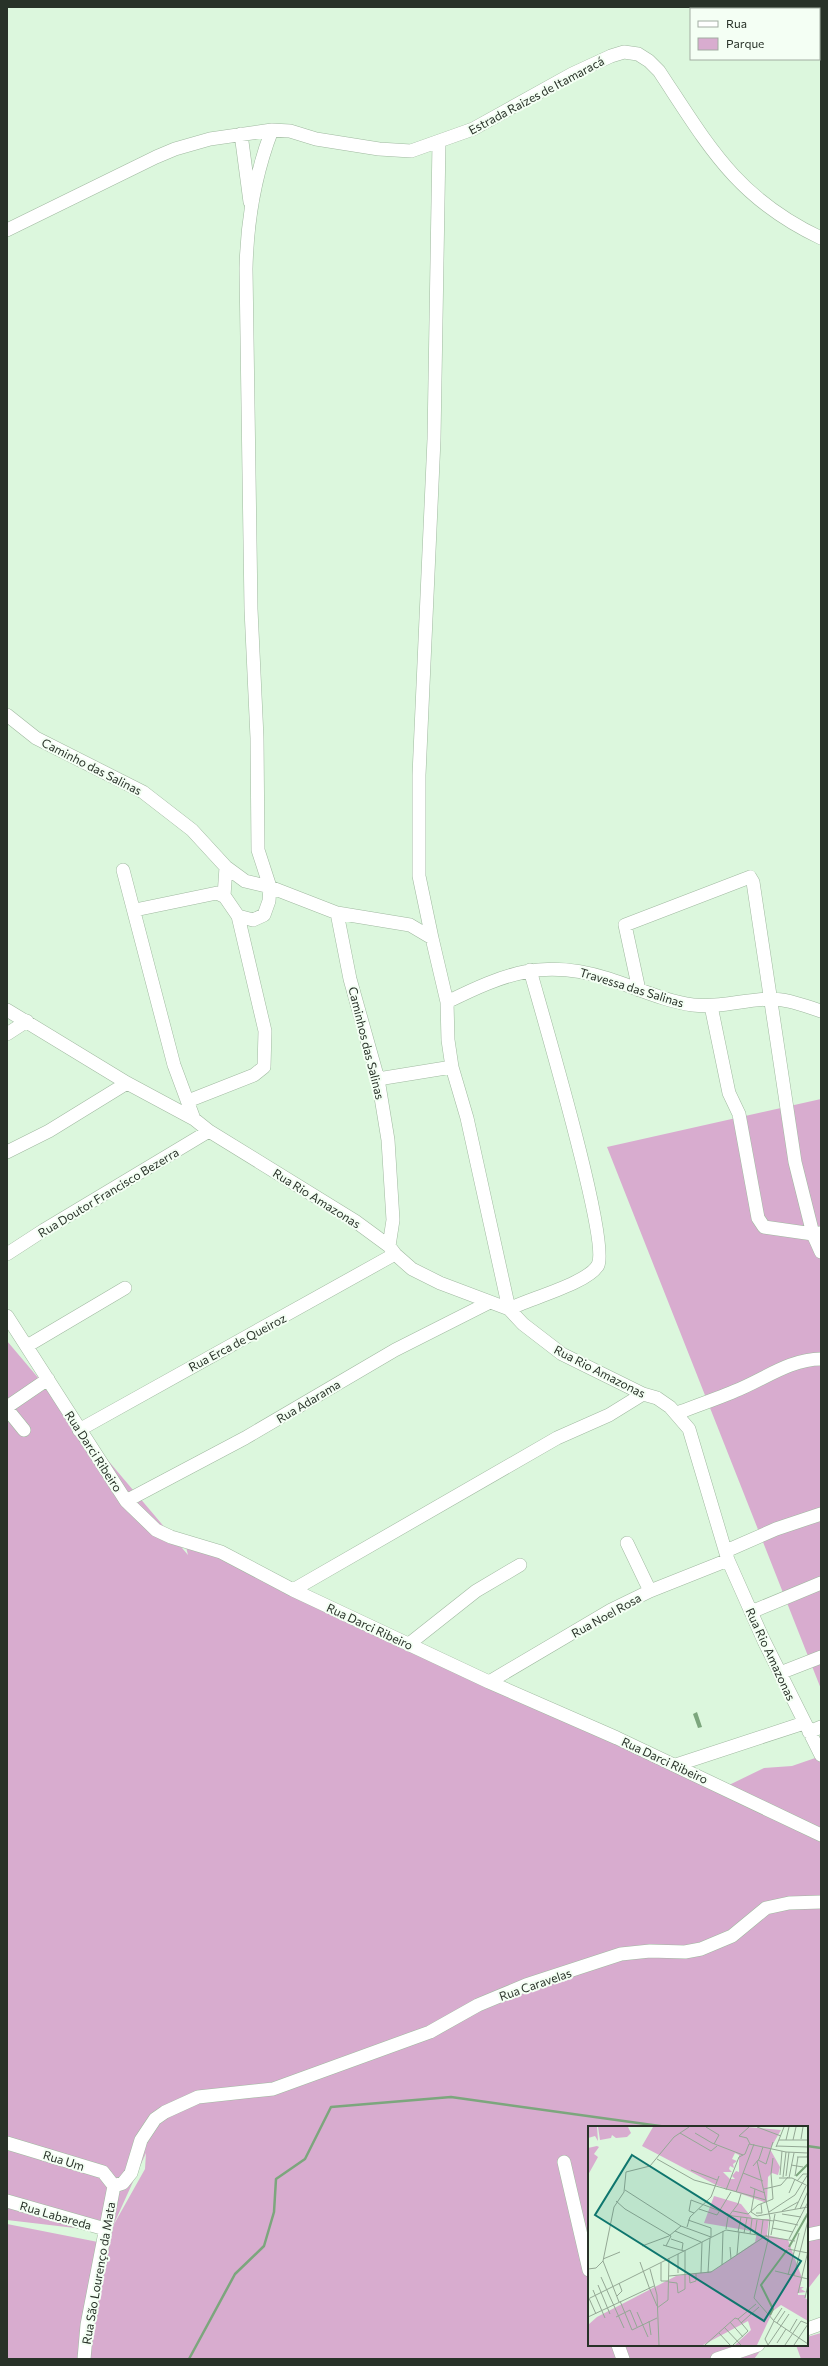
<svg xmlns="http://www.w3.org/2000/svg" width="828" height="2366" font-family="Commissioner,sans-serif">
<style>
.green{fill:#d8accf;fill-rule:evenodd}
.water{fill:#7ca67d}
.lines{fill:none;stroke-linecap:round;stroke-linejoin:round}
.stream{stroke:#7ca67d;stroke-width:2.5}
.minor-casing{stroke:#a0b9a0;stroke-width:14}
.minor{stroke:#fff;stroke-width:13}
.labels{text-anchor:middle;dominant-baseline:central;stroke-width:4;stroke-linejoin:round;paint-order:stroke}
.street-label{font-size:12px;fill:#283228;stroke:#f4fff4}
.inset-river{fill:none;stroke:#7ca67d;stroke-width:2}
.inset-road{fill:none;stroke:#94a895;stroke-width:1}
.view{fill:#0f766e;fill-opacity:0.15;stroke:#0f766e;stroke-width:2}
.inset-edge{fill:none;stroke:#283228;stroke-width:2}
</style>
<rect width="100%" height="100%" fill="#dcf7dd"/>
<path class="green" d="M821 1099V1689L607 1147Z
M7 1341 188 1555 184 1539 729 1785 764 1768 792 1766 821 1756V2272L807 2290V2127H589V2345H765L754 2359H7V2224L98 2242 109 2232 7 2220ZM146 2153 145 2169 113 2226Z
M821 2333V2359H801L796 2345H807V2337Z"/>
<path class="water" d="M697 1712 702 1727 698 1728 693 1714Z"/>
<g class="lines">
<path class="stream" d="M807 2146 821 2148
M189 2359 235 2274 264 2246 274 2212 276 2179 305 2159 331 2107 451 2097 667 2127"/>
<g class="minor-casing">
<path id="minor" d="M241 134 250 202
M7 230 156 157 175 149 210 139 272 130 290 131 316 139 379 149 411 151 473 129 572 74 611 56 624 52 638 54 649 61 659 71C708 145 736 198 821 238
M7 715 36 738 143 792 192 830 226 867 245 881 270 887 337 913 410 925 432 938 447 1002 448 1040 452 1067 467 1118 509 1309C528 1299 589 1283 598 1265 610 1241 541 1010 530 970
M123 870 174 1065 194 1119
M224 896 226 867
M135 910 217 893 225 897 238 916 253 920 264 915 269 901 270 887 258 850 257 738 251 609 246 269C247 221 255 174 272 130
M337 913 350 979 378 1079 388 1140 393 1220 389 1246
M432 938 419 876V775L434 439 439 142
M639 990 625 925 750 877 753 882 795 1162 813 1234 821 1252
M447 1002C506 973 544 958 609 979 637 988 664 1001 693 1005 718 1008 743 1000 768 999 785 998 805 1006 821 1011
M711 1006 729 1093 739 1114 758 1218 764 1227 813 1234 820 1233
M7 1010 127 1083 194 1119 209 1131 355 1221 389 1246 395 1254 412 1269 440 1283 509 1309 523 1324 562 1354 643 1394 657 1398 670 1407 689 1429 728 1560 764 1641 821 1755
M7 1034 27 1021
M378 1079 452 1067
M188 1101 254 1075 264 1067 265 1031 238 916
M7 1152 49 1131 127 1083
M7 1254 44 1230 209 1131
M7 1316 126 1501 156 1530 171 1537 221 1552 293 1590 489 1682 617 1738 821 1835
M27 1346 125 1288
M7 1407 48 1379
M7 1409 24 1430
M677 1413C696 1406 716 1399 735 1391 763 1380 790 1359 821 1359
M79 1430 395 1254
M126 1501 245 1438 395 1350 490 1302
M627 1543 650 1591
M726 1551 776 1529 821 1514
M293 1590 557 1438 609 1415 643 1394
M751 1612 821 1583
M409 1644 476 1591 520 1565
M780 1673 821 1657
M489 1682 611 1610 650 1591 728 1560
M809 1732 821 1727
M676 1765 804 1723
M7 2143 103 2172 114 2186
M564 2162 589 2270
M114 2186 123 2183 131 2173 141 2140 155 2119 165 2112 198 2097 273 2089 430 2032 478 2005 526 1985 621 1954 650 1951 685 1952 701 1949 732 1936 766 1908 789 1903 821 1902
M7 2201 105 2229
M807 2235 821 2232
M807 2329 821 2324
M618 2345 623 2359
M84 2359 87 2325 114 2186
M717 2359 758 2345"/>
</g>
<use href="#minor" class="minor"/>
</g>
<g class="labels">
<g class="street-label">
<text transform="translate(536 95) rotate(-28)">Estrada Raizes de Itamaracá</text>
<text transform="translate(92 766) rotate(27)">Caminho das Salinas</text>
<text transform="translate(632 987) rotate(17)">Travessa das Salinas</text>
<text transform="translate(367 1043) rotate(76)">Caminhos das Salinas</text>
<text transform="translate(108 1192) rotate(-31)">Rua Doutor Francisco Bezerra</text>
<text transform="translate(317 1198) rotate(32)">Rua Rio Amazonas</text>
<text transform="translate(237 1342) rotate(-28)">Rua Erca de Queiroz</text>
<text transform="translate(600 1371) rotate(27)">Rua Rio Amazonas</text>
<text transform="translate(308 1401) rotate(-31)">Rua Adarama</text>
<text transform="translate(94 1451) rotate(57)">Rua Darci Ribeiro</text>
<text transform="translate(606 1615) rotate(-29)">Rua Noel Rosa</text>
<text transform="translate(370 1626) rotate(25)">Rua Darci Ribeiro</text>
<text transform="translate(771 1654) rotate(65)">Rua Rio Amazonas</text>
<text transform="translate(665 1760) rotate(25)">Rua Darci Ribeiro</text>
<text transform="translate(535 1984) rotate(-19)">Rua Caravelas</text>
<text transform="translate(64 2160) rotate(17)">Rua Um</text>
<text transform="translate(56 2215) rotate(16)">Rua Labareda</text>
<text transform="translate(98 2273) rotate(-80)">Rua São Lourenço da Mata</text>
</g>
</g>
<g transform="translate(588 2126)">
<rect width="220" height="220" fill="#dcf7dd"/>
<path d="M0 1H9L10 15 7 10 0 12ZM10 1H40L43 7 39 11 28 12 24 9 23 12 12 14ZM65 1H159L193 4 182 23 192 41 190 49 184 47 180 51 179 77 128 59 54 20ZM147 27 151 29V46L148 45 144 50 147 53H142L135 46H144L141 43 142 40 146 42 145 38 149 35 144 33ZM9 20 11 21 6 28 10 31 0 49V22ZM126 70 153 78 165 93H181L179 109 200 114 214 152 212 161H216L213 163 218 166 210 167V169H217V172L220 174V195L193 179 185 185 169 219H147L163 204 160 195 115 219H0V199L9 191 88 150 125 145 167 116 169 106 116 97Z" fill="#d8accf" fill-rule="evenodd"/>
<path class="inset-river" d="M208 50 220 38M201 121 220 87M182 189 185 183 173 159 199 124"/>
<path class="inset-road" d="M118 1 131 9 126 18M161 1 151 10 159 12 162 18M169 1 193 10M92 7 123 25 129 20M107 7 124 17 155 29M213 13 215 1M191 14H220M198 14 201 1M205 14 208 1M188 20 220 21M188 21 196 1M209 31H219L220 27M69 33 106 54 178 74M170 34 178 38 185 16M169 35 182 92 180 114 166 172 186 195 220 218M203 39 215 41M165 40 171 33 175 21M103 44 129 54M155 47 175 55M192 49 194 25M198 50 201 26M207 50 210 31M195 51 198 26M191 52H204L220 60M201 52 206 27M209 55 215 48H220M162 61 177 67M167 63 163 86 169 90 220 81M176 63 193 59 200 51M37 64 93 100M138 64 151 31 157 28 161 18 198 26 220 27M148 66 166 18M201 67 207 53M28 75 37 83 83 110 78 120M111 83 129 89 143 66M207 83 218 60M212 83 220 65M145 85 160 88 170 79 185 73 183 48 185 32M194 85 210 76M181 86 207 69 220 48M106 87 101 85 103 74 145 90 186 95M168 87H174L173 78M194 88 213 91M186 94 210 99M99 101 102 91 123 71 131 50M184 102 205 106M138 103 140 91 150 78 153 68M87 105 113 116M150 106 153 91M156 107 159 92M162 108 164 93M167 108 169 94M173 109 175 94M183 109 187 88M83 113 95 117 94 124M201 113 220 76M75 119 96 125M54 120 81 110 93 100 123 111V102L100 94M142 121 143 133M200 123 220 127M149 129 151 106M15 133 32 126M15 135 31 176M52 136 61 161M73 137V155H81M134 139 135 105M0 143 8 142 15 135 26 81 36 66 38 46 62 40 86 11 101 1M62 143 69 169 71 219M187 145 220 153M90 147V128M101 147 102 157 108 155V147M113 147 114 116M120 147 122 112M200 149 211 107M81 150 123 146 179 109M206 150 220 94M13 151 36 202M81 156 89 157 90 167 97 163V124M10 159 22 188M61 161 69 180M5 164 17 192M210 167 220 125M0 170 8 188M29 170 34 165 31 157M2 172 138 104 207 115M217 172 220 159M32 175 44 204 69 192M69 182 80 174 81 132M49 186 60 211M0 191 66 160M28 191 42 184 49 201M150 193 168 178M186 194 194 182M61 195 63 209M142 196 155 211M153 197 171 181M189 197 197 185M136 201 153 219M202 205 209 193M131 207 142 219M189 217 198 203M117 219 147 192 150 193M145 219 160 205 150 193M180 219 201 188M180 219 177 213 186 195M197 219 213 195 220 198M206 219 220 198"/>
<path class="view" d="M44 29 213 135 176 195 7 89Z"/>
<rect width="220" height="220" class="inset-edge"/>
</g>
<rect width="828" height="2366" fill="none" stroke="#283228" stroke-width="16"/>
<rect x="690" y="8" width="130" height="52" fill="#f4fff4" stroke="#a2ada2"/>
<rect x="698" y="21" width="20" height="6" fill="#ffffff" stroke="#a2ada2"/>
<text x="726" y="28" font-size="12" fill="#283228">Rua</text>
<rect x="698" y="38" width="20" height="12" fill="#d8accf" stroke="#a2ada2"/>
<text x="726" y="48" font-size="12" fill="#283228">Parque</text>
</svg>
